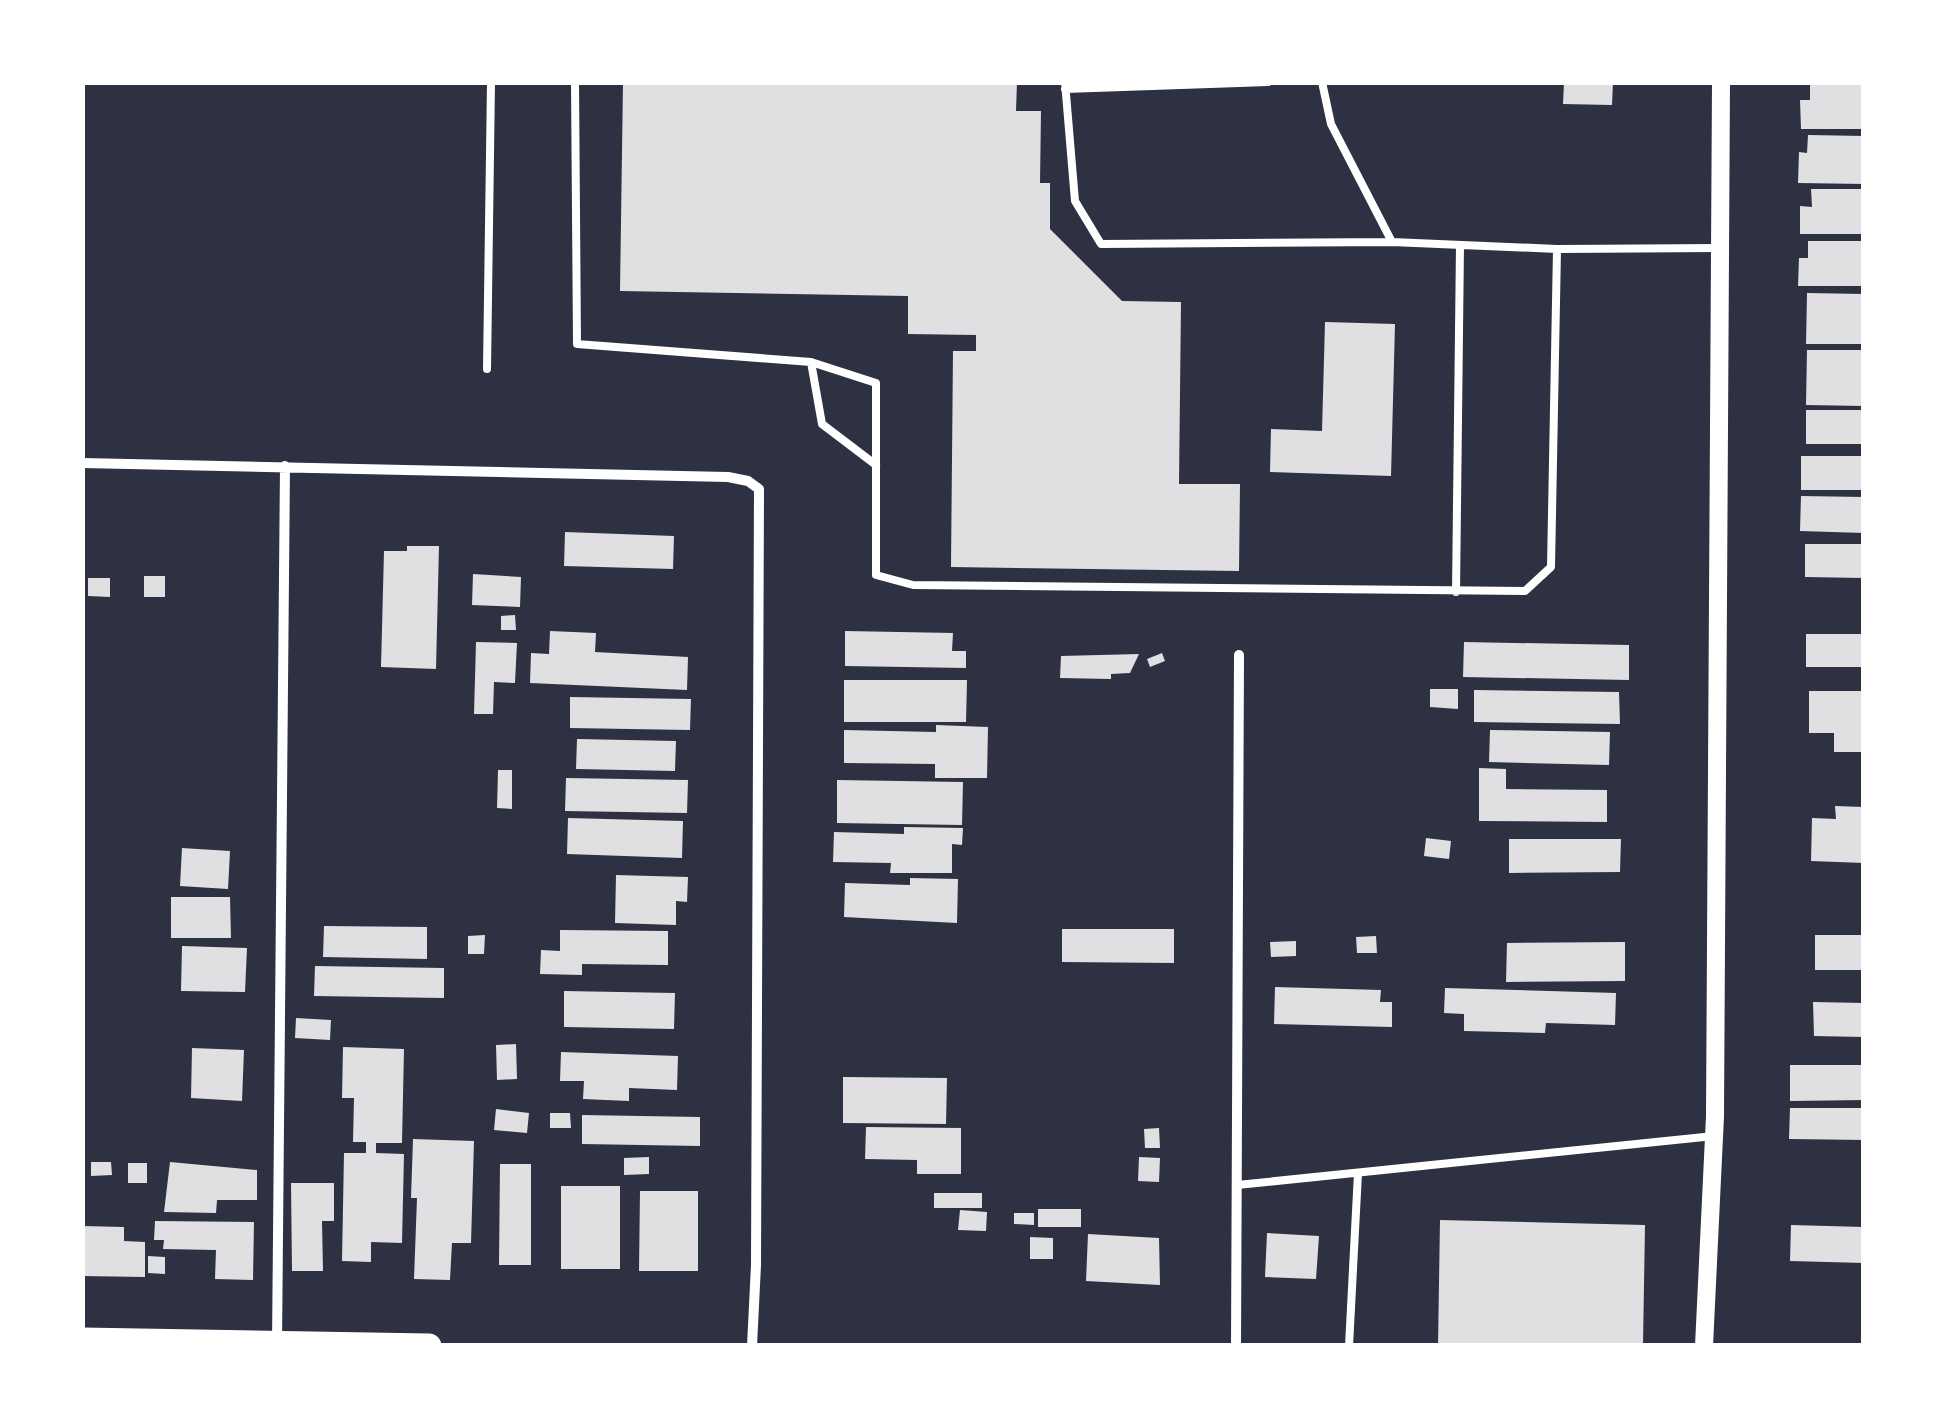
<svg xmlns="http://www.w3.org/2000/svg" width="1946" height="1428" font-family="Roboto,sans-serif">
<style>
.building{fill:#e0e0e3}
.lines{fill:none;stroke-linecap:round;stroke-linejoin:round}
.service{stroke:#fff;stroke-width:8}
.minor{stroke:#fff;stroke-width:10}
.tertiary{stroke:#fff;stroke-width:18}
.primary{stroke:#fff;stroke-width:25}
</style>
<rect width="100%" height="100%" fill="#2d3142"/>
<path class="building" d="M623 82H1017L1016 111H1041L1040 183H1050V229L1122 301 1181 302 1179 484H1240L1239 571 951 567 953 351H976V335L908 334V296L620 291Z
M1564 82H1613L1612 105 1563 104Z
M1810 82H1864V129H1801L1800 100H1810Z
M1808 135 1864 136V184L1798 183 1799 152 1807 153Z
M1811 189H1864V234H1800V206L1812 207Z
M1808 241H1864V286H1798L1799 258H1808Z
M1807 293 1864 294V344H1806Z
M1325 322 1395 324 1391 476 1270 472 1271 429 1322 431Z
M1807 350H1864V406L1806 405Z
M1806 410H1864V444H1806Z
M1801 456H1864V490H1801Z
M1801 496 1864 497V533L1800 531Z
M565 532 674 536 673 569 564 566Z
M1805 544H1864V578L1805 577Z
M407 546H439L436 669 381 667 384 551H407Z
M473 574 521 577 520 607 472 605Z
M144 576H165V597H144Z
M88 578H110V597L88 596Z
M515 615 516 630H501V616Z
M550 631 596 633 595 652 688 657 687 690 530 683 531 653 549 654Z
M845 631 953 633 952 651H966V668L845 666Z
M1806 634H1864V667H1806Z
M476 642 517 643 515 683 494 682 493 714H474Z
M1464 642 1629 645V680L1463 677Z
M1162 653 1165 661 1150 667 1147 659Z
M1139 654 1130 673 1111 674V679L1060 678 1061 656Z
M844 680H967L966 722H844Z
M1430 689H1458V709L1430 707Z
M1474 690 1619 692 1620 724 1474 722Z
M1809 691H1864V752H1834V733H1809Z
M570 697 691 699 690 730 570 728Z
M936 725 988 727 987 778H935V764L844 763V730L936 732Z
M1490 730 1610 732 1609 765 1489 762Z
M577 739 676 741 675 771 576 769Z
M1479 768 1506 769V789L1607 790V822L1479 821Z
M498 770H512V809L497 808Z
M566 778 688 780 687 813 565 811Z
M837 780 963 782 962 825 837 823Z
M1835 806 1864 807V863L1811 861 1812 818 1836 819Z
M568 818 683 821 682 858 567 854Z
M904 827 963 828 962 845 952 844V873H890L891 863 833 862 834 832 904 834Z
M1426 838 1451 841 1449 859 1424 856Z
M1509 839H1621L1620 872 1509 873Z
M182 848 230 851 228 889 180 886Z
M616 875 688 877 687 902 676 901V925L615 923Z
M910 878 958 879 957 923 844 917 845 883 910 885Z
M171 897H230L231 938H171Z
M324 926 427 927V959L323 957Z
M1062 929H1174V963L1062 962Z
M560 930 668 931V965L582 964V975L540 974 541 950 560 951Z
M485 935 484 954H468V936Z
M1815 935H1864V970H1815Z
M1376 936 1377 953H1357L1356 937Z
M1296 941V956L1271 957 1270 942Z
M1625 942V981L1506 982 1507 943Z
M182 946 247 948 245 992 181 991Z
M315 966 444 968V998L314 996Z
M1275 987 1381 990 1380 1002H1392V1027L1274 1024Z
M1445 988 1616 993 1615 1025 1546 1023 1545 1033 1464 1031V1014L1444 1013Z
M564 991 675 993 674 1029 564 1027Z
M1813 1002 1864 1003V1037L1814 1036Z
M296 1018 331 1020 330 1040 295 1038Z
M516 1044 517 1079 497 1080 496 1045Z
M343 1047 404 1049 402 1143H376V1153L404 1154 402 1243 371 1242V1262L342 1261 344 1153H366V1142H353L354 1098H342Z
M192 1048 244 1050 242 1101 191 1098Z
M561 1052 678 1056 677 1090 629 1088V1101L583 1099 584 1081H560Z
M1790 1065H1864V1100L1790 1101Z
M843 1077 947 1078 946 1124 843 1123Z
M1790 1108H1864V1140L1789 1139Z
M496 1109 529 1113 527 1133 494 1130Z
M550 1113H570L571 1128H550Z
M582 1115 700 1117V1146L582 1144Z
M866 1127 961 1128V1174H917V1160L865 1159Z
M1159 1128 1160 1148H1145L1144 1129Z
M413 1139 474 1141 471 1243H452L450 1280 414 1279 417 1198H411Z
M649 1157V1174L624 1175V1158Z
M1139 1157 1160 1158 1159 1182 1138 1181Z
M91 1162H111L112 1175 91 1176Z
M170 1162 257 1170V1200H217L216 1213 164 1212Z
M128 1163H147V1183H128Z
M500 1164H531V1265H499Z
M291 1183H334V1221H322L323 1271H292Z
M561 1186H620V1269H561Z
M640 1191H698V1271H639Z
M934 1193H982V1208H934Z
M1038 1209H1081V1227H1038Z
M960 1210 987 1212 986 1231 958 1230Z
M1014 1213H1034V1225L1014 1224Z
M1440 1220 1645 1225 1643 1346H1438Z
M155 1221 254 1222 253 1280 215 1279 216 1250 163 1249 164 1240H154Z
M1791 1225 1864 1227V1263L1790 1261Z
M82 1226 124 1227V1241L145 1242V1277L82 1276Z
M1267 1233 1319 1236 1316 1279 1265 1277Z
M1088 1234 1159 1238 1160 1285 1086 1281Z
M1030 1237 1053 1238V1259H1030Z
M148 1256 165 1257V1274L148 1273Z"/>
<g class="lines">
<path class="service" d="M575 82 577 344 811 362 876 383V575L913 585 1525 591 1551 567 1557 249
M1065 82 1075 201 1101 244 1392 242 1557 249 1720 248
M1322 82 1331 124 1392 242
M1065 89 1268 82
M811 362 822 424 876 465
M487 369 491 82
M1456 592 1460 245
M1237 1185 1714 1136
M1349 1346 1358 1173"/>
<path class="minor" d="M82 463 728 477 748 481 759 489 756 1265 752 1346
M277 1345 285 466
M1236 1346 1239 655"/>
<path class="tertiary" d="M1704 1346 1715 1116 1721 82"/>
<path class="primary" d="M82 1340 429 1346"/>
</g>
<rect width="1946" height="1428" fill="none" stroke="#ffffff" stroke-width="170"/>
</svg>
